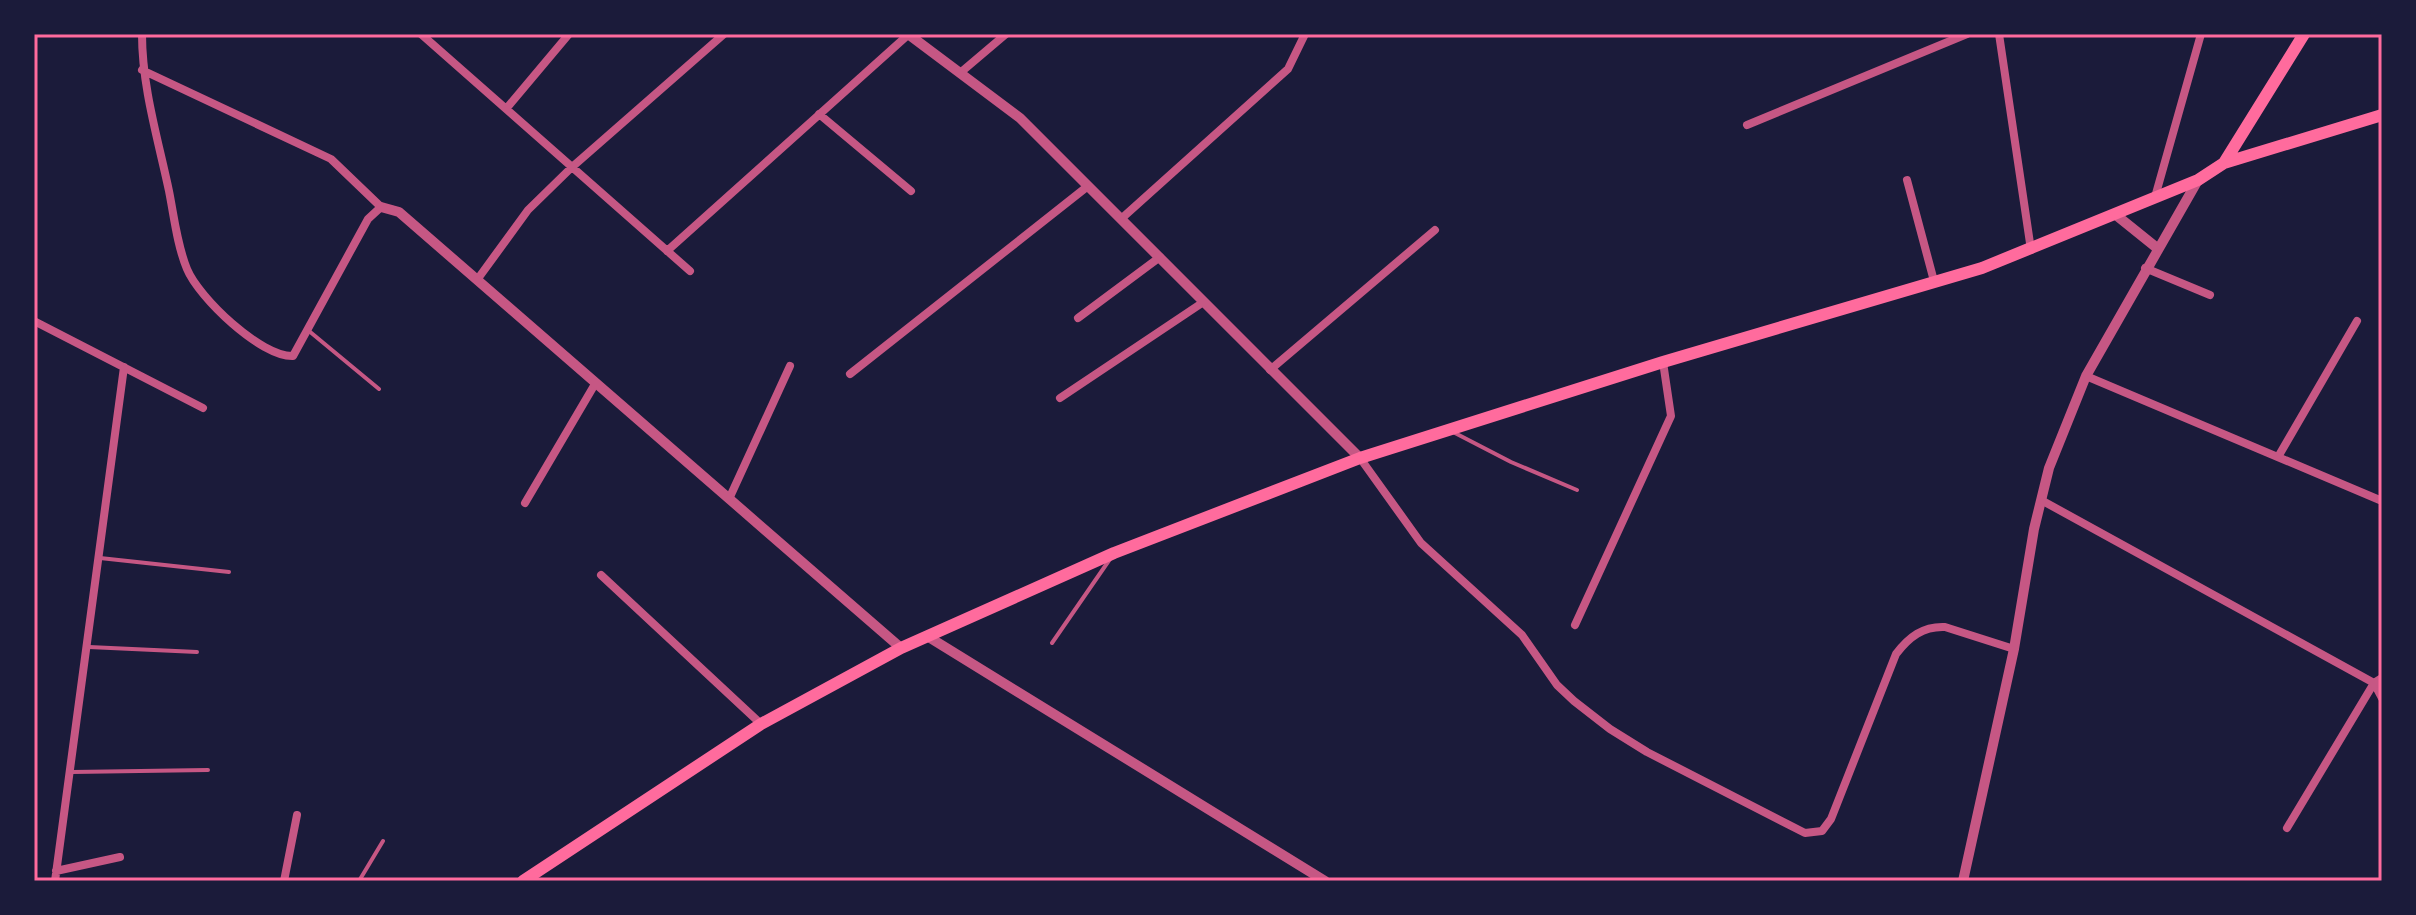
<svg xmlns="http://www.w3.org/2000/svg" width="2416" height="915" font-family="Roboto,sans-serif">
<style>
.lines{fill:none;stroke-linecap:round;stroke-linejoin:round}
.service{stroke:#c65784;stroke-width:4}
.minor{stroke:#c65784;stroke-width:8}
.tertiary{stroke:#c65784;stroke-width:10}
.secondary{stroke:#ff6b9d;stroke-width:12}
.neatline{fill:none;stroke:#ff6b9d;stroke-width:3}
</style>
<rect width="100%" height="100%" fill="#1b1b3a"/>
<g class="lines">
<path class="service" d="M309 331 379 389
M1453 432 1511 462 1577 490
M100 558 229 572
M1052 643 1110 559
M89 647 197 652
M72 772 208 770
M359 881 383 841"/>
<path class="minor" d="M421 34 690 271
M1999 34 2031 250
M142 70 331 159 381 207 368 219 293 356C261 357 199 298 187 269 177 245 174 216 169 191 158 139 142 87 142 34
M960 73 1006 34
M506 109 569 34
M819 114 911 191
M1747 125 1967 34
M1907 180 1934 281
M2155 197 2201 34
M1121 219 1288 69 1305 34
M667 251 909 34
M2145 268 2210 295
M477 280 528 210 571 168 724 34
M1078 318 1160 257
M34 321 203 408
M1270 370 1435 230
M850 374 1088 186
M2086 376 2382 501
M1060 398 1202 303
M2278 457 2357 321
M1360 458 1421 543 1522 635 1557 685 1574 701 1610 729 1647 752 1805 833 1822 831 1831 819 1896 654C1909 637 1923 626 1945 627L2014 649
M729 499 790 366
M2041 500 2374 683 2382 698
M525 503 595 384
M601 575 761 724
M1575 625 1671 416 1663 362
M2287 828 2374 683 2382 678
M56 871 120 857
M55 881 124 367
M284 881 297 815"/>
<path class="tertiary" d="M908 34 1020 118 1360 458
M381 207 399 212 901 648
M2116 215 2157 248
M927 636 1325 881
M1963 881 2014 649 2034 529 2049 468 2086 376 2198 180"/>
<path class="secondary" d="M2224 163 2304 34
M523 881 761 724 901 648 1114 553 1360 458 1663 362 1982 268 2198 180 2224 163 2382 115"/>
</g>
<rect width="2416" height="915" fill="none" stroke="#1b1b3a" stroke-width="72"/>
<rect x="36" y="36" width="2344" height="843" class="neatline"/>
</svg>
